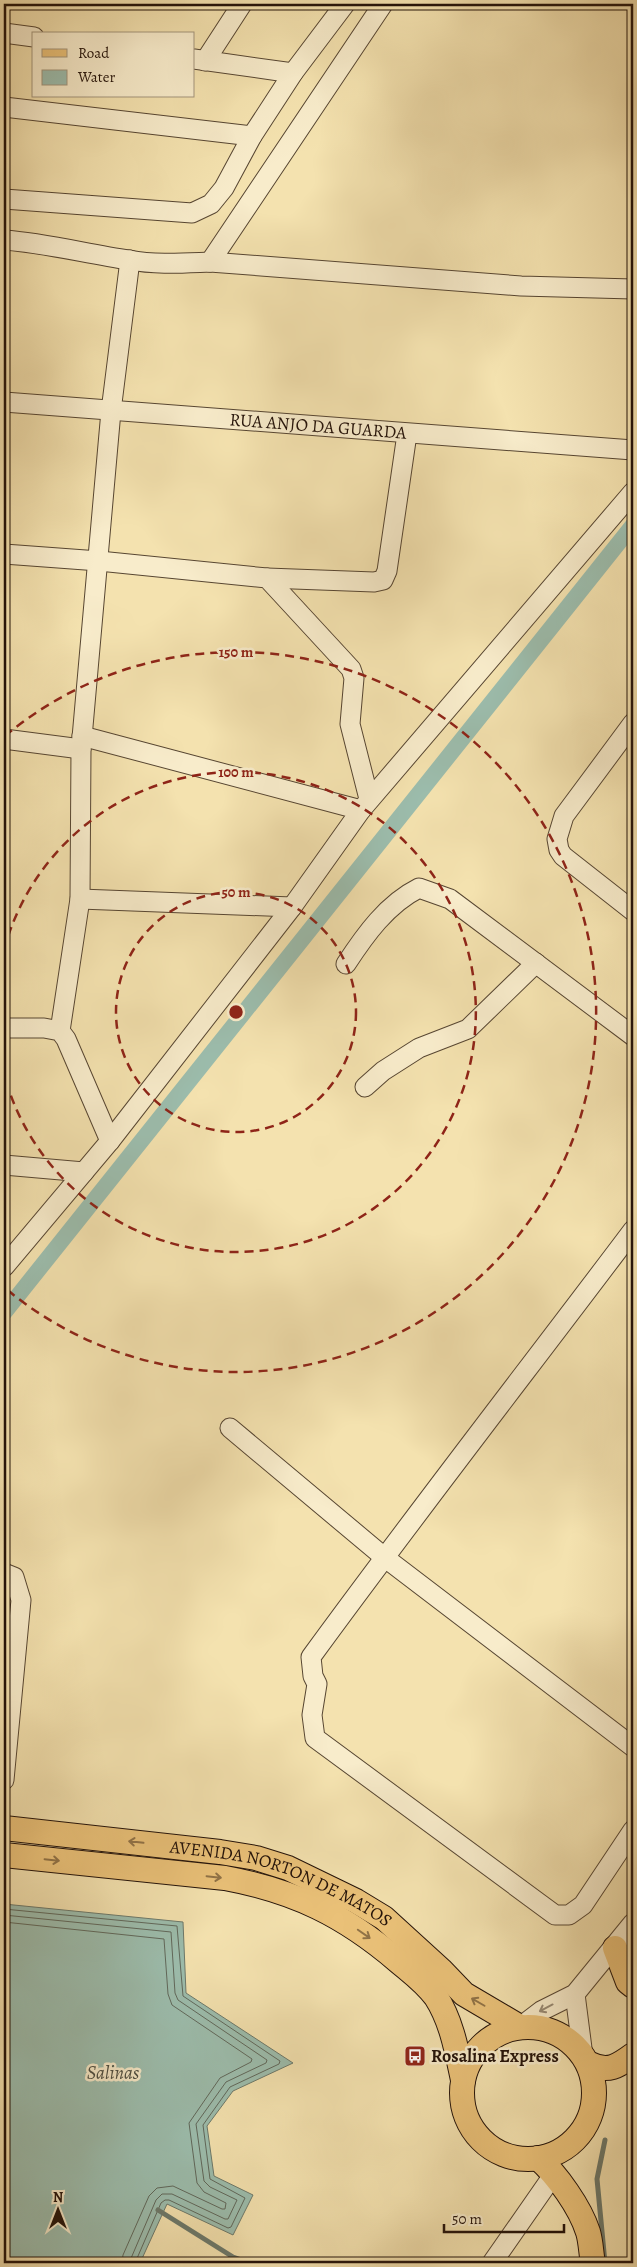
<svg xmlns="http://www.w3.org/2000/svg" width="637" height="2267" font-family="Alegreya,serif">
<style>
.water{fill:#9cbdad;stroke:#6c796b}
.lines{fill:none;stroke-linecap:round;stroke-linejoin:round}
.shore{stroke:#60685b;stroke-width:1}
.stream{stroke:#6c796b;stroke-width:5}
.canal{stroke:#9cbdad;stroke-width:16}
.minor-casing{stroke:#574632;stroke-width:21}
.major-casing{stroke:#231209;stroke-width:26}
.minor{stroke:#f8eccb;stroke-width:19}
.major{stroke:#eac178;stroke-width:24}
.oneway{stroke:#907246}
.oneway2{stroke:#988a74}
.ring{fill:none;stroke:#8f2418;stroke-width:2.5;stroke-dasharray:9 6}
.labels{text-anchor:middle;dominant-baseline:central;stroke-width:5;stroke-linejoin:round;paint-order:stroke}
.street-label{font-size:18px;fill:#231209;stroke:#f8eccb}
.poi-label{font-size:18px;font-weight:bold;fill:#231209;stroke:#f8eccb;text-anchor:start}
.water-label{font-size:19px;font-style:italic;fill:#4d4e42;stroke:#f8eccb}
.centre{fill:#8f2418;stroke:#f8eccb;stroke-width:2.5}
.ring-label{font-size:15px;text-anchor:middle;font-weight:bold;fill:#8f2418;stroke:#f8eccb;stroke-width:5;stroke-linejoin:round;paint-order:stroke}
</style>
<rect width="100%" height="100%" fill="#f4e2af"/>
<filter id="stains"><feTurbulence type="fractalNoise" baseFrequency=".004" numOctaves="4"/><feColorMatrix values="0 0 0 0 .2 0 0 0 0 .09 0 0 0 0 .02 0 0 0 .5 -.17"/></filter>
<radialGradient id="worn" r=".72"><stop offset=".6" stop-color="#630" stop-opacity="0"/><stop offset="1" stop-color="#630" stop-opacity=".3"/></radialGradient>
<path class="water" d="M4 1904 183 1922 186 1993 293 2063 233 2091 207 2126 214 2176 253 2195 233 2235 167 2204 140 2263H4Z"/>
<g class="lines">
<path class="shore" d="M4 1909 177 1926 183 1996 280 2061 279 2064 230 2087 203 2125 210 2179 245 2198 231 2227 228 2228 169 2200H165L161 2203 135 2263
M4 1915 171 1932 175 1993 178 2000 267 2060 266 2063 226 2082 196 2124 204 2181 210 2187 237 2200 228 2219H225L172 2194H162L156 2200 129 2263
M4 1922 164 1939 168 1994 172 2005 252 2059 251 2062 220 2078 189 2123 197 2183 204 2192 226 2203 225 2209H222L173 2186 157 2188 149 2196 123 2255 122 2263"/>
<path class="stream" d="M630 2009 633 2005
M158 2210 233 2257 250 2263
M605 2263 597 2179 605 2140"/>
<path class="canal" d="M4 1313 633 525"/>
<g class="minor-casing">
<g id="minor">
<path d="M4 33 34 37"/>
<path d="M194 59 293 73"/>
<path d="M205 61 242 4"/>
<path d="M4 107 252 136"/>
<path d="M4 199 192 213 211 204 224 188 252 136 293 73 345 4"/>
<path d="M4 240C46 243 87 254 129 260 156 265 183 263 210 262L521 286 633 289"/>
<path d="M210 262 383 4"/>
<path id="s1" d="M4 402 633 450"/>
<path d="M4 554 99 561 267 578 351 669 354 678 350 724 369 799"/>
<path d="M267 578 374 582 383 580 387 571 407 434"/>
<path d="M633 723 564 816 557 839 559 850 563 856 633 911"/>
<path d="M82 736 361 810"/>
<path d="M4 739 81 749"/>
<path d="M80 899 292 907"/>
<path d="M346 964C365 935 387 904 419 888L450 899 633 1036"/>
<path d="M4 1028H44L60 1031 66 1039 110 1141"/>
<path d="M60 1031 80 899 81 749 111 411 130 260"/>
<path d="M365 1087 383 1071 419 1048 468 1029 536 963"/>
<path d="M4 1165 84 1172"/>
<path d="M633 1230C526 1372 416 1513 311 1657L313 1676 317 1684 312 1715 315 1738 555 1915H569L583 1905 633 1830"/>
<path d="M4 1267 110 1141 292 907 361 810 633 492"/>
<path d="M230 1428 384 1557 633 1747"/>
<path d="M4 1573 14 1577 21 1600 4 1780"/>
<path d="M575 1994 583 2056"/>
<path d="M520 2027 541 2011 575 1994 633 1923"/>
<path d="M492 2263 554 2174"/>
</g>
</g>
<g class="major-casing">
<g id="major">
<path id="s2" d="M4 1828 220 1852 256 1858 288 1868 356 1901 384 1918 441 1970 464 1994 520 2027"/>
<path d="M4 1855 225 1878C295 1891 344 1915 398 1961 411 1972 425 1982 436 1997 452 2022 457 2052 463 2080"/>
<path d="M615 1948 628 1982 633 1986"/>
<circle cx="528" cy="2093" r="66"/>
<path d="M590 2064C608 2073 618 2066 633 2055"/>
<path d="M538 2158C557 2175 580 2207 588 2232 591 2242 591 2253 593 2263"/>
</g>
</g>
<use href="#minor" class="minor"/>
<use href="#major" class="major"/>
</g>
<defs><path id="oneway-shaft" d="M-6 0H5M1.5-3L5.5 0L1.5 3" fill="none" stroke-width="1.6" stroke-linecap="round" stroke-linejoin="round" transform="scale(1.25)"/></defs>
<g class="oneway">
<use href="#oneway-shaft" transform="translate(136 1842) rotate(-174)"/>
<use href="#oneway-shaft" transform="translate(52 1860) rotate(6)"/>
<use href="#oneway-shaft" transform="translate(214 1877) rotate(6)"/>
<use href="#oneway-shaft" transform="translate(364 1934) rotate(35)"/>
<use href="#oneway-shaft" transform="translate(478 2002) rotate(-150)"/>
</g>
<use class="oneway2" href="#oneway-shaft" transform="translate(546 2008) rotate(152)"/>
<g class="ring">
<circle cx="236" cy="1012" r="120"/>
<path d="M4 950A240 240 0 1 1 4 1074"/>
<path d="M5 736A360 360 0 1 1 5 1288"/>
</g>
<defs>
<g id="bus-square" transform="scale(1.125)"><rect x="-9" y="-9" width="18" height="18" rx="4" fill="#8f2418" stroke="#f8eccb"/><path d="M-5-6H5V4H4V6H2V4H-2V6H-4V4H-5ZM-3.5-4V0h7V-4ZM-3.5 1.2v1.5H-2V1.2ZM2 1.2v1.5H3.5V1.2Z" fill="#fff"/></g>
</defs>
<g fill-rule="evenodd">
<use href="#bus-square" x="415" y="2056"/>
</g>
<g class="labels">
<g class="street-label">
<text stroke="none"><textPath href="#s1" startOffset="315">RUA ANJO DA GUARDA</textPath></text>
<text stroke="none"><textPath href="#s2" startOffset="285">AVENIDA NORTON DE MATOS</textPath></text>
</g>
<g class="poi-label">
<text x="431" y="2056">Rosalina Express</text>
</g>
<g class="water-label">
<text x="113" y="2073">Salinas</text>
</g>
</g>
<circle cx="236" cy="1012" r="8" class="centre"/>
<g class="ring-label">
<text x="236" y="657">150 m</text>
<text x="236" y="777">100 m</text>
<text x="236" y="897">50 m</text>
</g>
<rect width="637" height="2267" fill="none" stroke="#f4e2af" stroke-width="20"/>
<rect x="5" y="5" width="627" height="2257" fill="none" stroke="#231209" stroke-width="2.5"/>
<rect x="10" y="10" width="617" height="2247" fill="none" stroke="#231209"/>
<rect x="32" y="32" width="162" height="65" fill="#f8eccb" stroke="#a3957d"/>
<rect x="42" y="49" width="25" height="8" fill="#eac178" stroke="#a3957d"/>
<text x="78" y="58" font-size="15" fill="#231209">Road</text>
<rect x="42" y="70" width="25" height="15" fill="#9cbdad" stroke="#a3957d"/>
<text x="78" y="82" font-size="15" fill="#231209">Water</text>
<g transform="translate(58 2210)" stroke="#f8eccb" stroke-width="4" paint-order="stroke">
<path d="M0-4L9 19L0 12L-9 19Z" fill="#231209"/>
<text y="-8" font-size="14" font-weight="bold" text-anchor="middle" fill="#231209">N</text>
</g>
<path d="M444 2224v8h120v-8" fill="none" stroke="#231209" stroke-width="2.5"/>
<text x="452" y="2224" font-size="15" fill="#231209" stroke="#f8eccb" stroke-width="4" paint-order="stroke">50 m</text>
<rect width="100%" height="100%" filter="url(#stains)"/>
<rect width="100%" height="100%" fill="url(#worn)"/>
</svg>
